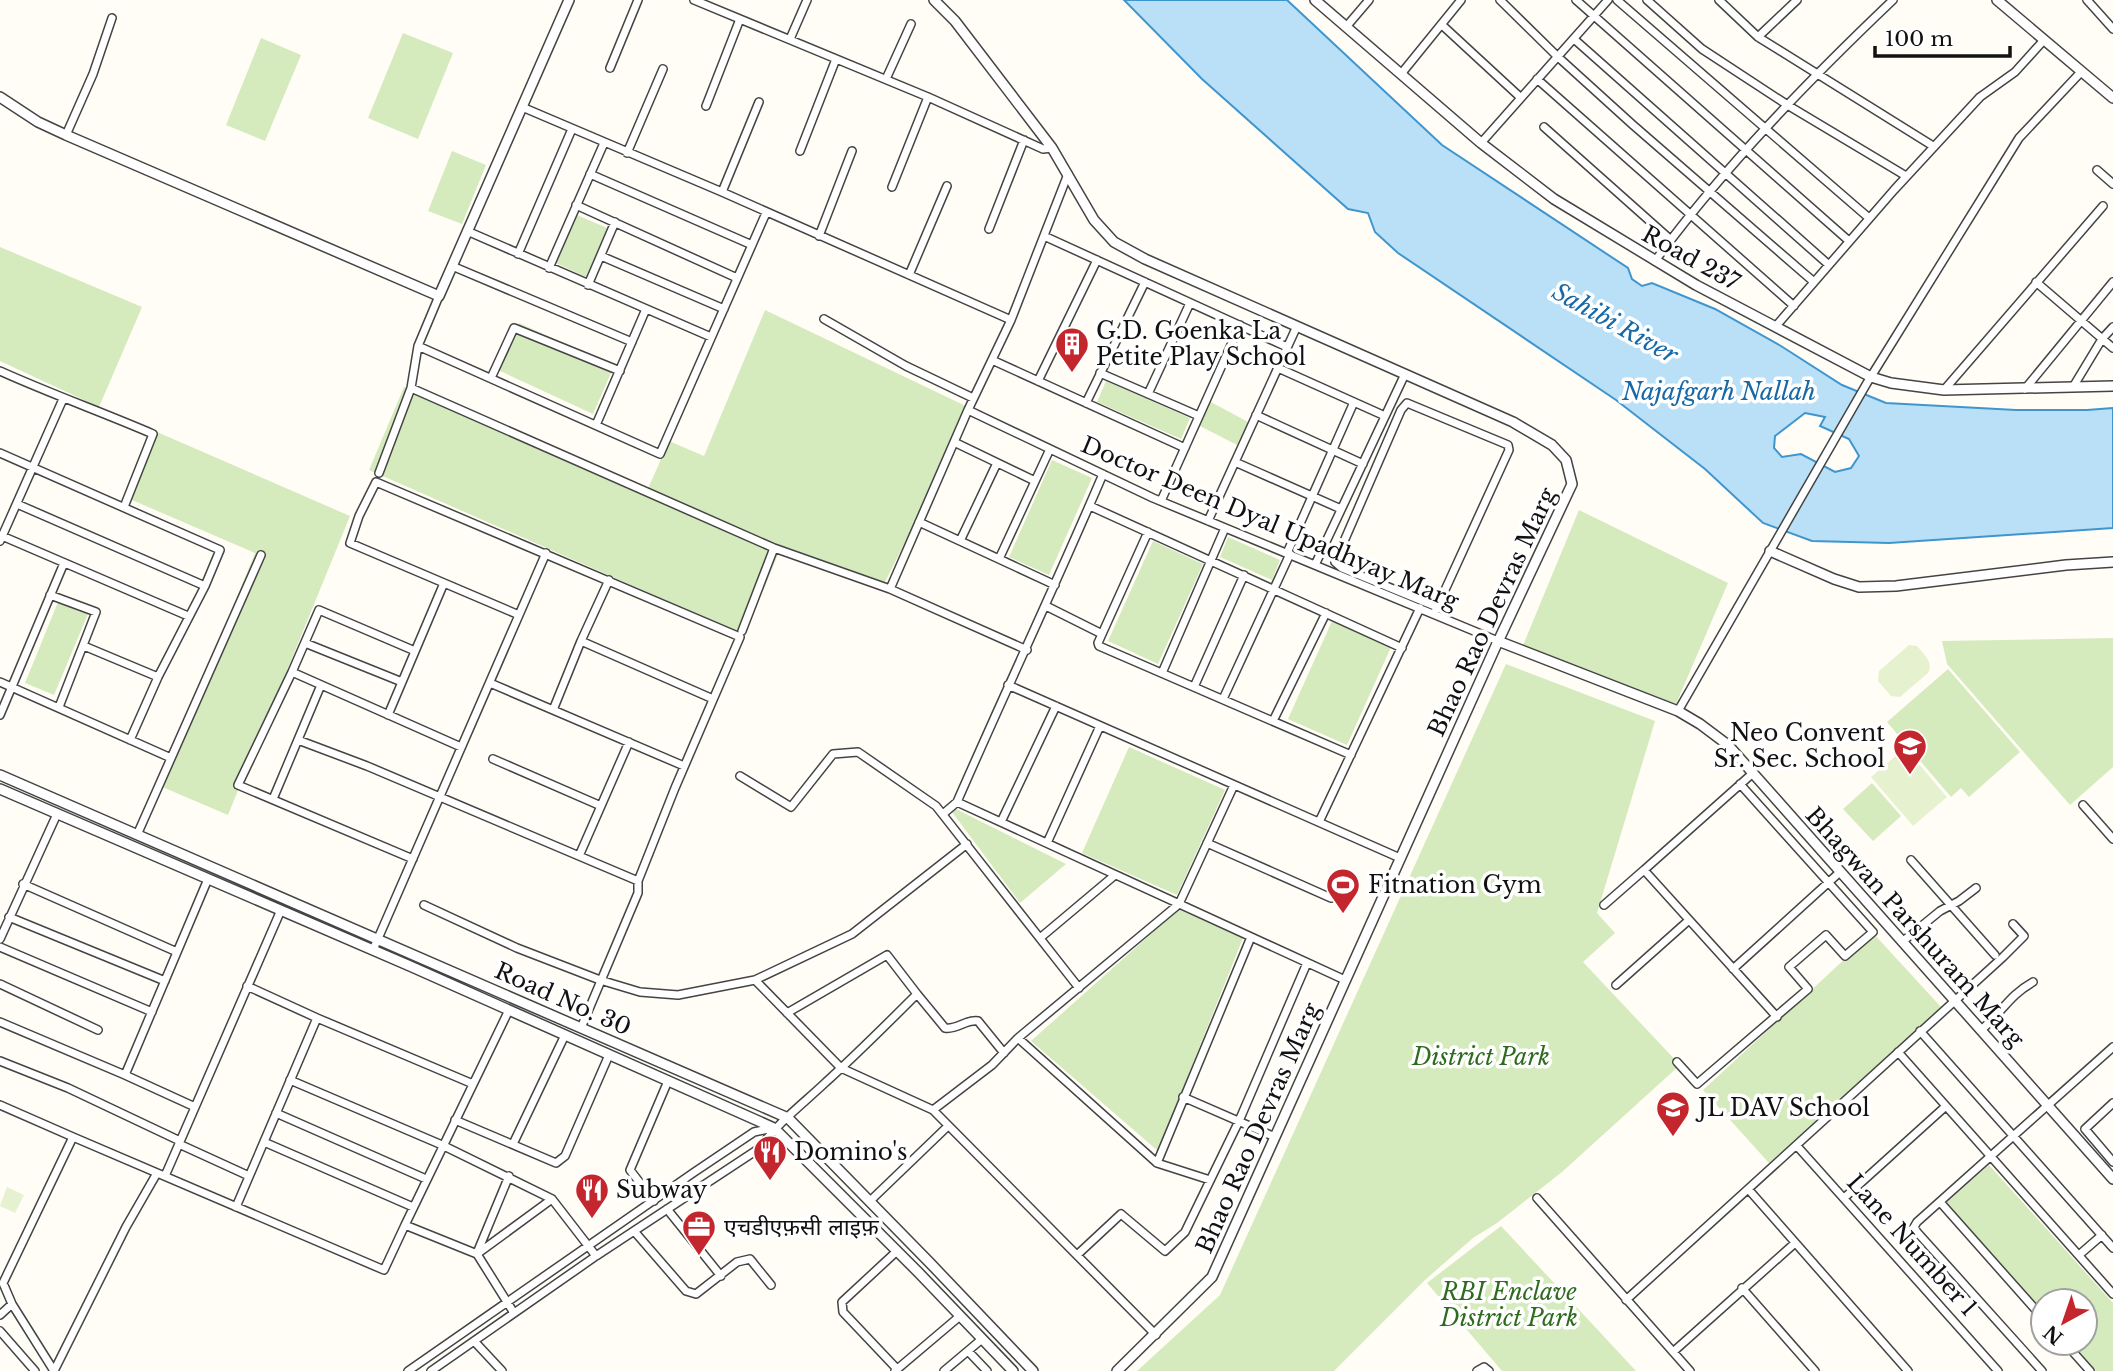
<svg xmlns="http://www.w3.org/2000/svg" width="2113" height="1371" font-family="'Libre Baskerville','Noto Sans Devanagari',serif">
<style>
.green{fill:#d5ebbd}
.pitch{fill:#e6f2cf}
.water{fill:#b9e0f7;stroke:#3f96cf;stroke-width:2;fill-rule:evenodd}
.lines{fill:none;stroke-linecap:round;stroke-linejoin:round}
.minor-casing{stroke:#444;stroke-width:10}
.tertiary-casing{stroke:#444;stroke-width:12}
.minor{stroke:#fff;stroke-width:7}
.tertiary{stroke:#fff;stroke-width:9}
.labels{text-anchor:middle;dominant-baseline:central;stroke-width:7;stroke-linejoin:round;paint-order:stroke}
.street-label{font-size:23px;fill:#111;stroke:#fff}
.poi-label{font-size:23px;fill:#111;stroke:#fff;text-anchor:start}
.park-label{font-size:23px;font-style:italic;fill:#2f6b1f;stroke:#fff}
.water-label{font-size:24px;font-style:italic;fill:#1768a6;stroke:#fff}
</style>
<rect width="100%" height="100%" fill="#fffdf5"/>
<path class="green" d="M403 33 453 53 418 139 368 118Z
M261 38 301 55 265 141 226 125Z
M452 151 486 165 462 224 428 211Z
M577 215 607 228 586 277 556 263Z
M0 247 142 307 99 407 0 361Z
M765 310 972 409 881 590 781 547 745 635 369 470 404 387 647 491 669 441 704 456Z
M519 323 614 366 593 414 498 370Z
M1106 381 1190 418 1181 439 1097 402Z
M1209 401 1248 422 1237 445 1198 425Z
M157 432 350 516 228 815 160 786 255 553 132 500Z
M1052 460 1092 478 1049 575 1009 557Z
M1579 510 1728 583 1676 704 1521 650Z
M1228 537 1280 560 1272 580 1220 557Z
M1153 541 1203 564 1158 664 1108 641Z
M58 602 88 614 54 695 25 683Z
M1332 621 1391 647 1347 745 1288 719Z
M2113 638V767L2070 805 1947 664 1942 641Z
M1506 664 1655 721 1597 913 1615 933 1583 962 1680 1065 1562 1172 1497 1223 1473 1238 1426 1279 1334 1371H1137L1220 1295Z
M1948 669 2020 752 1969 797 1961 788 1951 797 1887 722Z
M1129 747 1225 790 1177 895 1082 853Z
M1872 783 1901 816 1873 841 1843 809Z
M946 804 1066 864 1020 903Z
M1179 909 1243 938 1158 1151 1031 1041Z
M1873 933 1941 1007 1769 1163 1703 1090Z
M1989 1165 2113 1303V1371H2096L2071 1343H2085V1301H2043V1312L1946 1203Z
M1501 1226 1636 1371H1502L1427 1283Z"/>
<path class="pitch" d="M1909 645 1917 646C1924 655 1934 662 1928 673L1900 697 1891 696 1878 681 1879 671Z
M1905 748 1947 797 1913 826 1871 777Z
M7 1187 24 1195 15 1213 0 1206Z"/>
<path class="water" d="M1124 0H1287L1442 145 1628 268 1632 279 1642 286 1652 283 1715 309 1781 346 1842 385 1886 403 2016 410H2087L2113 408V528L1889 543 1812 541 1763 523 1705 469 1616 400 1398 253 1375 232 1368 213 1348 209 1202 79ZM1805 413 1825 417 1820 426 1849 439 1859 456 1851 468 1835 472 1801 454 1782 457 1774 448 1775 436Z"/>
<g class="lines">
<g class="minor-casing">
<path id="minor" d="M694 0 928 97 1043 149 1052 148
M1500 0 1558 57 1633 125 1814 282
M1576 0 1849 241
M1617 0 1869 218
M1647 0 1702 49 1789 106 1906 176
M1719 0 1758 37
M1797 0 1758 37 1933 146
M2087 0 2113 29
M1442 25 1520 97
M1346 27 1369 0
M790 39 807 0
M1574 39 1829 265
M610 68 638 0
M1401 74 1461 0
M886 79 911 24
M1537 79 1794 306
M706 106 740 19
M522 107 722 192 1011 320
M1544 127 1671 240
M66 135 93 74 112 18
M1481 143 1608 0
M800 151 836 59
M627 153 663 69
M2097 170 2113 184
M590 174 752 245
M892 187 928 97
M722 192 759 102
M576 205 737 278
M989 229 1024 140
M467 231 711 337
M819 236 852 151
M1044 236 1287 347
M518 254 572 129
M601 256 724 309
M1655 261C1724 167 1809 80 1893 0
M452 266 632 342
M549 268 604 143
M909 275 947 186
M2036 282 2113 348
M588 285 615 222
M824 319 906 366 973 398
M1776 326 1894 190 1980 97 2015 72 2044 40
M418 346 660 454 766 213
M992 360 1185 448
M1278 368 1385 416
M0 371C51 394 102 412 153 434L124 507
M1100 373 1199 416
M491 378 514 328 620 371
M1038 381 1097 260
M2073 387 2102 339 2113 327
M411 388 774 548 890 589 1027 650
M2025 389 2113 282
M1944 390 2103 206
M1148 394 1190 303
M1086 403 1145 282
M968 410 1153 498 1498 641
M1256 415 1363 464
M596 425 646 309
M954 442 1035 481
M0 453 220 550 205 586 158 677 130 740
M1235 462 1341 509
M379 473 411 388 418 346 439 296
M1161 501 1240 325
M17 504 205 586
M1090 506 1402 648
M1208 521 1297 326
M919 522 1055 585
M1148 532 1102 634 1098 643 1099 646 1351 755
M2 536 188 616
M0 541 63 399
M960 541 997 463
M1287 553 1354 402
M999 559 1050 449
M1315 565 1405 374
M609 580 581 641 713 699
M890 589 968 410 1011 320 1068 174
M50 595 96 612 59 707
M1046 606 1102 634
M1434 614 1509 450 1508 445 1407 403 1401 410 1335 562 1342 568 1437 607
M519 615 350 543 359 516 376 482 740 637 675 788 638 881V893L581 1028
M742 631 774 548
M305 643 402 682
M84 646 158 677
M292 672 319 610 415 651
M1162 673 1225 528
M0 682 171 758
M490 683 684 766
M1008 685 1400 858
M1194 687 1244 575
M1223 699 1290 554
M553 710 581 641
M1678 711 1867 383 2019 138 2081 72
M0 715 64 563
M388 715 444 583
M1273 721 1326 613
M298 740 367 766 638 881
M493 759 601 806
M1753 773 1644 870 1777 1017
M740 776 791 807 833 754 858 752 936 806 1079 988
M273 799 321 685
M957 802 1345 980
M2083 805 2113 839
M943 814 957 802C1005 692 1056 584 1103 474
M1001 822 1056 706
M1319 822 1420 608
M137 835 261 555
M1047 843 1100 726
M1207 843 1331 898
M579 856 629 742
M413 859 238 785 292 672 461 747
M1911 860 1995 955
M23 884 177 952
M424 905 517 948 600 980 640 992 678 995 755 980 852 934 967 844
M1604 905 1644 870
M9 917 165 981
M1040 938 1115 875
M0 939 57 814
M1902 942 1940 911 1959 901 1976 888
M0 947 152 1012
M373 950 546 553
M1733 969 1840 872
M755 980 841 1068 933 1110 1156 1335
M0 984 98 1030
M1616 985 1689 920
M247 986 317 1018 473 1084
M787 1013 887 955 917 994
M0 1022 125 1075
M1981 1030C2002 1013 2008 996 2033 982
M1920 1031 2113 1248
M1018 1038 1157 1163 1210 1180
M1898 1052 2113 1294
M0 1061 68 1088 180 1141
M1677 1062 1697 1084 1808 989 1789 967 1826 935 1845 956 1873 932 1740 784
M290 1080 442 1145 552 1199 596 1256
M1183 1097 1275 1137
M2113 1103 2085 1129 2113 1162
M0 1105 73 1137
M195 1107 125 1075 208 879
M933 1110 992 1065 1018 1038 1179 904 1234 785
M276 1113 426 1179
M455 1120 556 1163 565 1156 609 1055
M264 1142 413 1207
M179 1144 249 1176
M513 1144 565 1035
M1797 1146 1998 1371
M1157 1163 1251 937
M165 1176 281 910
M1749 1190 1908 1371
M1537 1198 1690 1371
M1844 1198 1946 1106
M654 1201 630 1170 668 1081
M870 1201 948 1126
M1940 1202 2043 1318
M236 1207 317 1018
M667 1209 721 1276
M405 1225 509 1010
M634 1231 686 1291 696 1294 737 1262 750 1259 771 1285
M477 1253 509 1176
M477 1254 552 1199
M1077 1255 1121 1214 1165 1251 1185 1232 1239 1121 1307 963
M2079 1255 2102 1235
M1742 1288 1815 1371
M1626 1300 2003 957 2024 936 2013 924
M0 1315 12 1304
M0 1331 35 1371
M474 1341 502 1371
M2065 1343 2090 1371
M968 1351 987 1371
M1673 1352 1795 1243
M897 1369 843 1312 842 1302 897 1251
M54 1371 12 1304 3 1283 73 1137 384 1270 405 1225 477 1254 514 1313
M54 1371 126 1227 157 1173
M408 1371 693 1173 754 1132 773 1128
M431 1371 596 1256 760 1148C778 1122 804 1103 826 1082 857 1054 887 1024 917 994L945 1028C957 1030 966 1019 978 1021L1004 1053
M895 1371 960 1316
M944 1371 982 1339
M1477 1371 1484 1367 1489 1371
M2042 1371 1917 1232 1914 1227 1917 1222 2113 1047"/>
</g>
<g class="tertiary-casing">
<path id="tertiary" d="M934 0 955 21 1052 148 1094 220 1114 242 1145 259 1513 422 1552 445 1566 460 1572 484 1495 648 1212 1277 1117 1371
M1315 0 1481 143 1554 199 1696 285 1871 377 1891 383 1944 390 2113 386
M1997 0 2113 98
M0 97 38 122 66 135 439 296 569 0
M1770 551 1834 579 1859 587 1896 586 2066 565 2113 562
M1498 641 1678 711 1700 724 1728 745 2113 1179
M0 775 788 1118 930 1263 1033 1371
M0 789 410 966 774 1128 919 1273 1013 1371"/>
</g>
<use href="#minor" class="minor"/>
<use href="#tertiary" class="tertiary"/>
</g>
<defs>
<g id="building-pin" transform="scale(1.75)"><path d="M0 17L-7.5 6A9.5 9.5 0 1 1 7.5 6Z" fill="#c4262e" stroke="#fff"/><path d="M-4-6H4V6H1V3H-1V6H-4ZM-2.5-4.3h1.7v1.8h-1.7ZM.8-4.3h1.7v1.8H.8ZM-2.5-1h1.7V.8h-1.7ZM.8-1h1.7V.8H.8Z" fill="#fff"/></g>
<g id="school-pin" transform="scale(1.75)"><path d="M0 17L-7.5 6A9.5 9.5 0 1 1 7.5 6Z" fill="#c4262e" stroke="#fff"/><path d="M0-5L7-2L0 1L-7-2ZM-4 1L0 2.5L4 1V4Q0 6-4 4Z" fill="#fff"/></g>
<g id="stadium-pin" transform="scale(1.75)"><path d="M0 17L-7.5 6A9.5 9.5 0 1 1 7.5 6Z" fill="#c4262e" stroke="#fff"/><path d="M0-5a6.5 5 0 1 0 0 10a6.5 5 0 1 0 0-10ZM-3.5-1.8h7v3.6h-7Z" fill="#fff"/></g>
<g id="restaurant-pin" transform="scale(1.75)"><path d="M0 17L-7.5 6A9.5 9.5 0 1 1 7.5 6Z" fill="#c4262e" stroke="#fff"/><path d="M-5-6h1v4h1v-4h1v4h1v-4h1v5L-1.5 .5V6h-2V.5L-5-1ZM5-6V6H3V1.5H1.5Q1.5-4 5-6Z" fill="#fff"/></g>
<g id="office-pin" transform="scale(1.75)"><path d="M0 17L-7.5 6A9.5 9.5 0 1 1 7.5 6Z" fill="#c4262e" stroke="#fff"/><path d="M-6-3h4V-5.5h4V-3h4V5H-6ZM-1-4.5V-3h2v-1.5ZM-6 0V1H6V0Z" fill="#fff"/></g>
</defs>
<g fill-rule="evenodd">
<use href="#building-pin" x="1072" y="344"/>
<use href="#school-pin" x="1910" y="746"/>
<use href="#stadium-pin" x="1343" y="885"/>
<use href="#school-pin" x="1673" y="1108"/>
<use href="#restaurant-pin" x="770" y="1152"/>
<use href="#restaurant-pin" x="592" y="1190"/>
<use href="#office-pin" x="699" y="1227"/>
</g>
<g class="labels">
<g class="street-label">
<text transform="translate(1691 258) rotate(29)">Road 237</text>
<text transform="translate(1270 523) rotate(23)">Doctor Deen Dyal Upadhyay Marg</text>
<text transform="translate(1492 612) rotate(-65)">Bhao Rao Devras Marg</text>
<text transform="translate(1915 927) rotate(48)">Bhagwan Parshuram Marg</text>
<text transform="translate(563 999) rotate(24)">Road No. 30</text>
<text transform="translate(1258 1128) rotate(-66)">Bhao Rao Devras Marg</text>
<text transform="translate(1912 1245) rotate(48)">Lane Number 1</text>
</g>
<g class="poi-label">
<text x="1096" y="331">G.D. Goenka La<tspan x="1096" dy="26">Petite Play School</tspan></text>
<text x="1885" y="733" text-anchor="end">Neo Convent<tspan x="1885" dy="26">Sr. Sec. School</tspan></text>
<text x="1368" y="885">Fitnation Gym</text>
<text x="1698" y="1108">JL DAV School</text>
<text x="794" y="1152">Domino's</text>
<text x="616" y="1190">Subway</text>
<text x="724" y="1227">एचडीएफ़सी लाइफ़</text>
</g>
<g class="park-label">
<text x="1481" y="1057">District Park</text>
<text x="1509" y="1292">RBI Enclave<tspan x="1509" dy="26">District Park</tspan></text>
</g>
<g class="water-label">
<text transform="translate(1615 323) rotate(29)">Sahibi River</text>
<text x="1719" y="391">Najafgarh Nallah</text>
</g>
</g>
<g transform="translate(2064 1322) rotate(220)"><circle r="33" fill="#ffffff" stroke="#a0a0a0" stroke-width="2"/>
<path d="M0-5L12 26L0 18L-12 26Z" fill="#c4262e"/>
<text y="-10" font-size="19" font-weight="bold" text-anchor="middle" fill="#111111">N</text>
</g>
<path d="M1875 46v10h135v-10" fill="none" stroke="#111111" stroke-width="3.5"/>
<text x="1885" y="46" font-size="21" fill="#111111" stroke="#ffffff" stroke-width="5" paint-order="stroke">100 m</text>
</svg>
